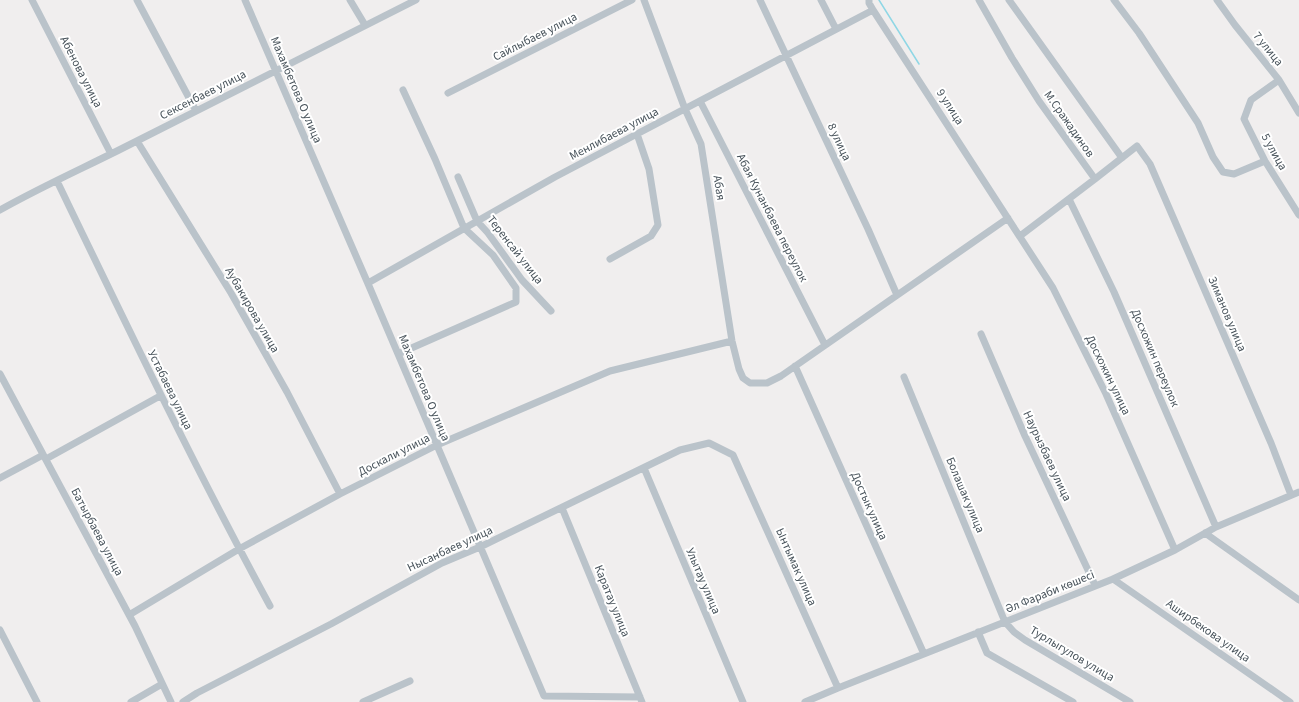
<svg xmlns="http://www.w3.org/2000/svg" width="1299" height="702" font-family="'Source Sans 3',sans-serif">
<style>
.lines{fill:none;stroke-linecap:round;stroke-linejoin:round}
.stream{stroke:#8fd7e5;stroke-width:1.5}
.minor{stroke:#bac3ca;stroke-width:7}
.labels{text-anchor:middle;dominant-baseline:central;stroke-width:4;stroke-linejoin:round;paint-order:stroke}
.street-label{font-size:12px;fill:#47525a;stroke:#fff}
</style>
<rect width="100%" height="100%" fill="#f0eeee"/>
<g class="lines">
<path class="stream" d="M879 0 919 64"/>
<path class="minor" d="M32 0 111 154
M137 0 196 111
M245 0 369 286 544 696 640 697
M350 0 365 25
M644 0 685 109 701 144 732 341 739 369 743 378 750 383H767L781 376 1008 218
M760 0 868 229 897 295
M821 0 836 29
M869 0V3L873 10 1053 288 1106 394 1175 550
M979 0 1012 58 1039 101 1095 179 1020 236
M1009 0 1122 158
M1114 0 1139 33 1198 123 1213 157 1223 172 1234 174 1265 161
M1217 0 1235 25 1279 80 1299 113
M1279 80 1251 100 1244 119 1265 161 1299 215
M448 93 632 0
M700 101 825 345
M137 141 231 293 287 392 340 494
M458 177 477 221 488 233 522 280 551 311
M1095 179 1137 146 1150 164 1271 443 1291 495
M57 181C126 324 194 466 270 606
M1069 199 1114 292 1216 527
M0 210C39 188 79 170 119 150 218 99 317 49 416 0
M610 259 651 236 658 225 649 169 637 134
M368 283 555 177 873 10
M981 334 1025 436 1095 585
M398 354 516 302V288L493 255 464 228 435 159 403 90
M795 366 924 654
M0 374 135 626 171 702
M904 377 1005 622 1014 632 1025 640 1130 702
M46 459 160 396
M644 468 743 702
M0 478 43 455
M562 508 642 702
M1205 533 1299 600
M1113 579 1290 702
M129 615 239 549 340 494 437 445 610 371 732 341
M0 630 37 702
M978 632 987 653 1073 702
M131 702 162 684
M183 702 197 693 331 624 442 563 480 547 680 450 709 443 733 455 838 688
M363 702 410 681
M805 702 838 688 1113 579 1175 550 1216 527 1299 492"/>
</g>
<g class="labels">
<g class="street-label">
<text transform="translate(535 37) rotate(-27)">Сайлыбаев улица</text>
<text transform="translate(1268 49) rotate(51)">7 улица</text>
<text transform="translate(81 72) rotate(63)">Абенова улица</text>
<text transform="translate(296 90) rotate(67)">Махамбетова О улица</text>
<text transform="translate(203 95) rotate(-27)">Сексенбаев улица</text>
<text transform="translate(950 107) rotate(57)">9 улица</text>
<text transform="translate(1069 124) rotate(55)">М.Сражадинов</text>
<text transform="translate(614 134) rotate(-28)">Менлибаева улица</text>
<text transform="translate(839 142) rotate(65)">8 улица</text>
<text transform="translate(1274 152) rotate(61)">5 улица</text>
<text transform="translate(719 188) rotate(81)">Абая</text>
<text transform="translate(772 218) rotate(63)">Абая Кунанбаева переулок</text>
<text transform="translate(515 250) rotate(52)">Теренсай улица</text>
<text transform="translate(252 310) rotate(60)">Аубакирова улица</text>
<text transform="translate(1227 314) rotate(67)">Зиманов улица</text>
<text transform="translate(1155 358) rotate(67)">Досхожин переулок</text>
<text transform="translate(1108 375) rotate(64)">Досхожин улица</text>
<text transform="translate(424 388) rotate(67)">Махамбетова О улица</text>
<text transform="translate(170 390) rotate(64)">Устабаева улица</text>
<text transform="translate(394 455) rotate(-27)">Доскали улица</text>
<text transform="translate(1047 456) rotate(65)">Наурызбаев улица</text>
<text transform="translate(965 495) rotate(67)">Болашак улица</text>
<text transform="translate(869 506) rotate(66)">Достык улица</text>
<text transform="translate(97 532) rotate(62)">Батырбаева улица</text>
<text transform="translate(450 549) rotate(-25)">Нысанбаев улица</text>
<text transform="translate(796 567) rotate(66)">Ынтымак улица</text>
<text transform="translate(703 581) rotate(67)">Улытау улица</text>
<text transform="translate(1050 592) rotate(-22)">Әл Фараби көшесі</text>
<text transform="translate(612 601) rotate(68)">Каратау улица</text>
<text transform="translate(1208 631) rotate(35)">Аширбекова улица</text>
<text transform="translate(1072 654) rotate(31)">Турлыгулов улица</text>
</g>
</g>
</svg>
